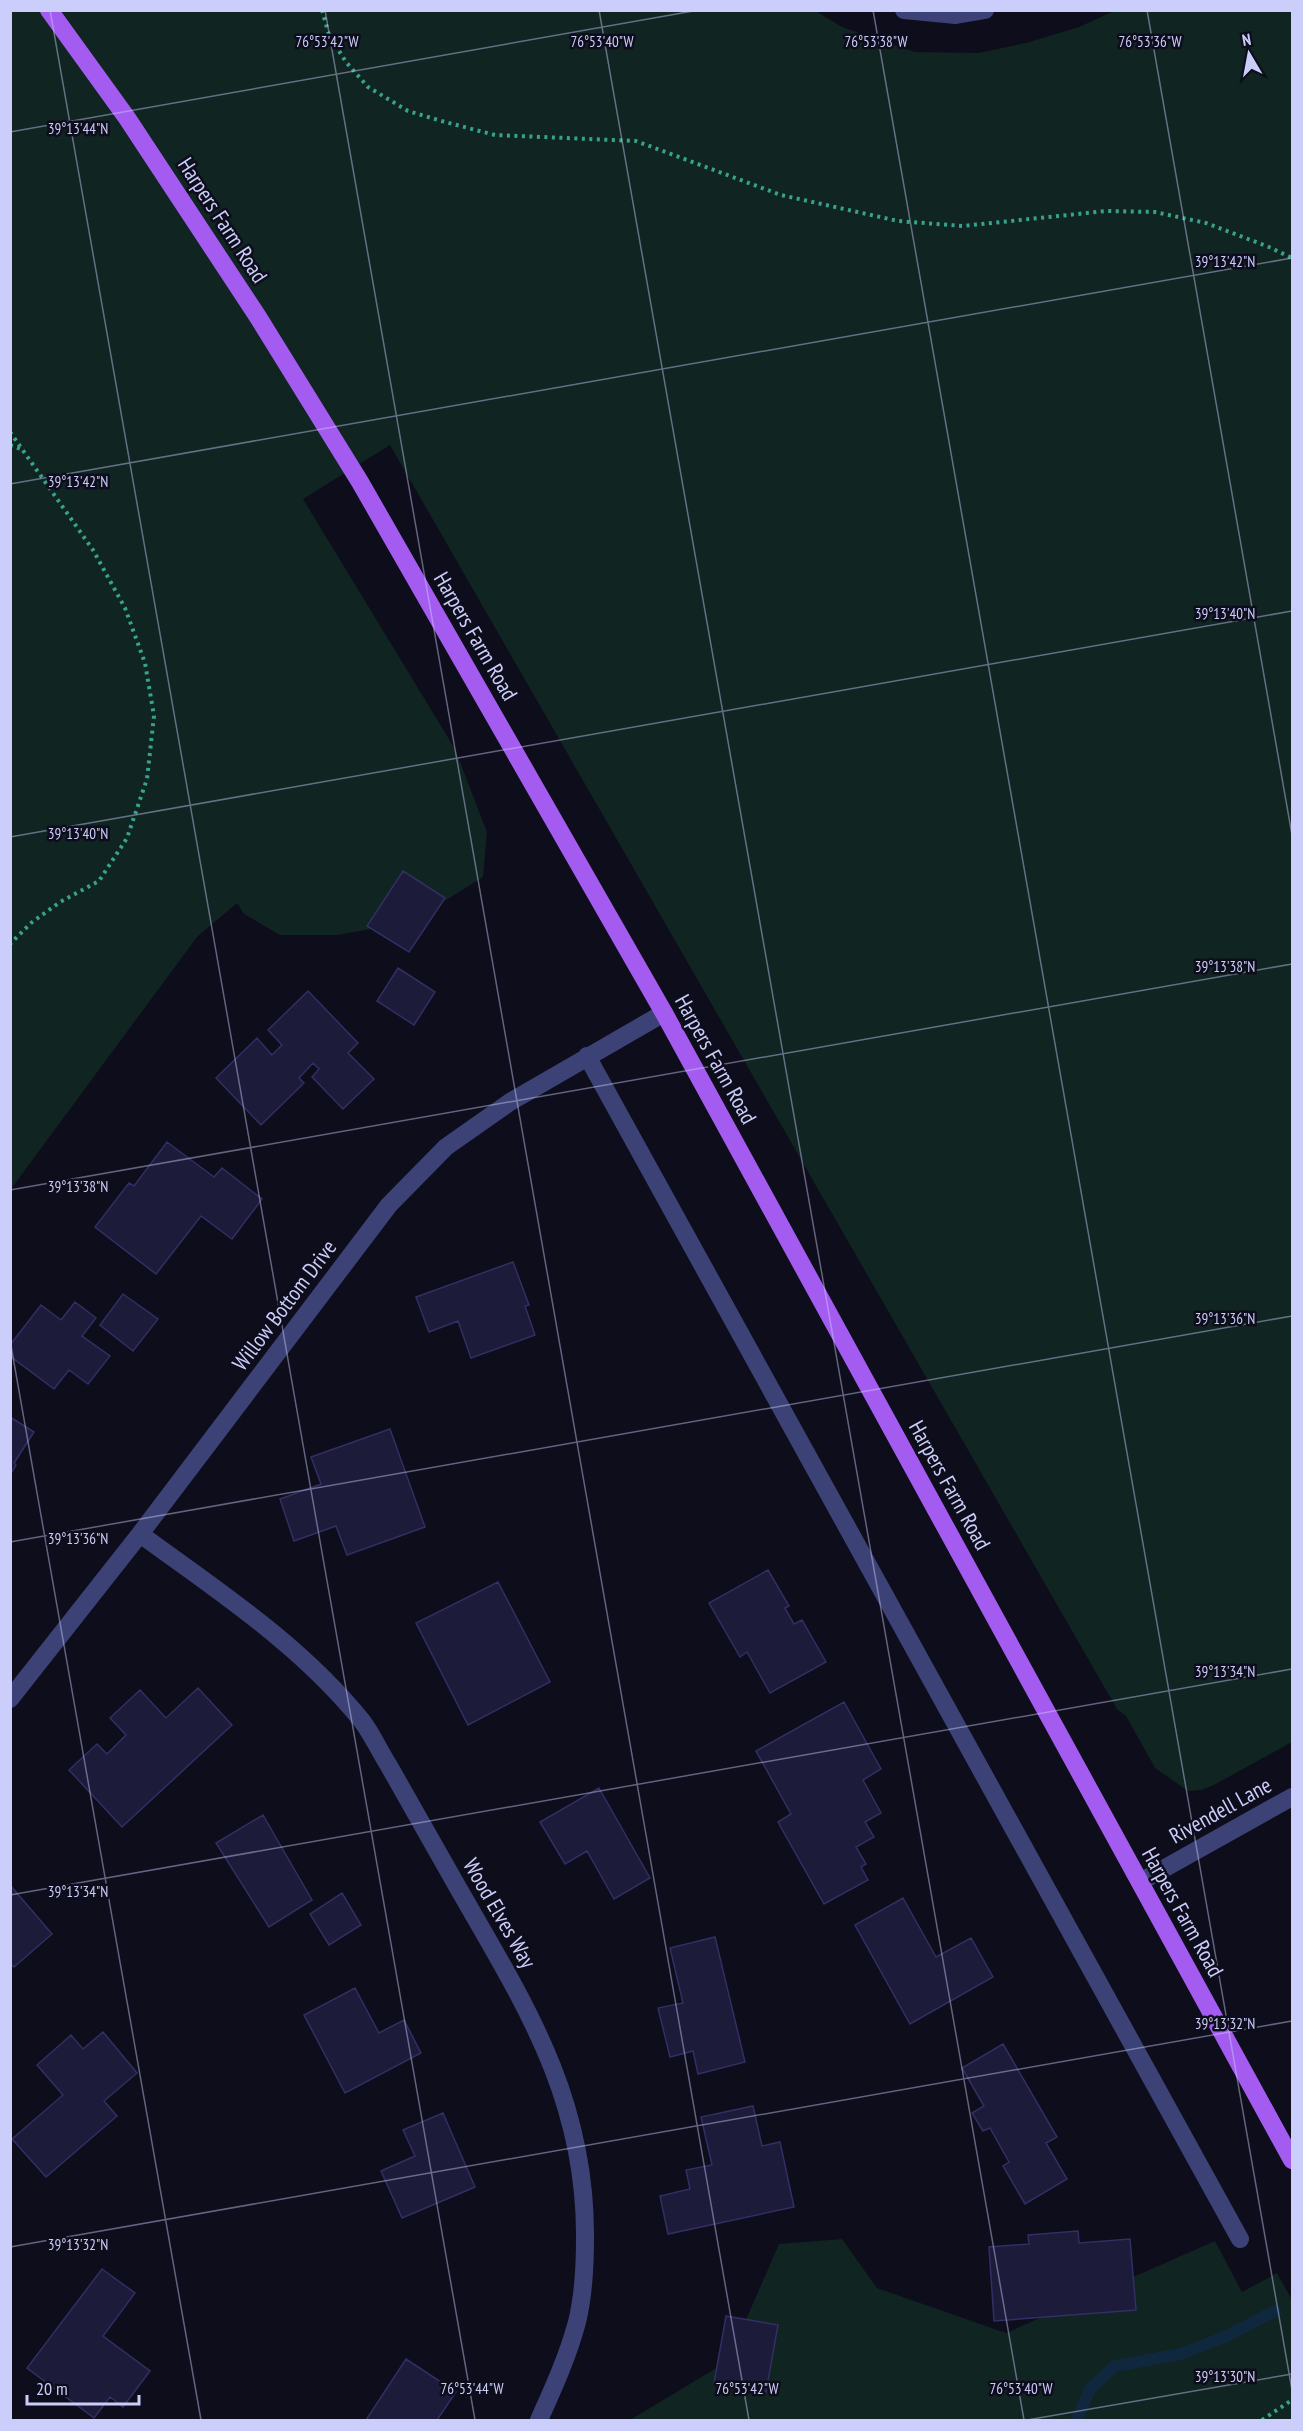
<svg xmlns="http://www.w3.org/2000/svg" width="1303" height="2431" font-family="'PT Sans Narrow',sans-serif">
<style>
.green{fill:#102421}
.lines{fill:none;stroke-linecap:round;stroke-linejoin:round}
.stream{stroke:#0f283d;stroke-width:12}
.building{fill:#1c1b3a;stroke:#312f64;stroke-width:1.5}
.path{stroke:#37a38d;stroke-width:4;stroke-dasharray:3 4.5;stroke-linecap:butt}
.minor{stroke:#3c4276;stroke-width:18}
.major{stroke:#a45cf0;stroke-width:18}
.ticks{fill:none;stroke:#cbcdfa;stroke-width:1.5;stroke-opacity:0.45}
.labels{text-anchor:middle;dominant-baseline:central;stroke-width:5;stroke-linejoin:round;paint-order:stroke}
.street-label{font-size:22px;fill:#cbcdfa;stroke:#0d0d1b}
.ticks-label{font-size:15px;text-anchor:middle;fill:#cbcdfa;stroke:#0d0d1b;stroke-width:5;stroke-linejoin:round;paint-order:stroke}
</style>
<rect width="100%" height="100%" fill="#0d0d1b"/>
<path class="green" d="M814 10 842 27 915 52 978 53 1026 43 1079 27 1114 11H1292V1742L1214 1785 1201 1790 1188 1791 1155 1768 1126 1716 1117 1709 390 445 303 499 455 749 487 832 483 877 411 922 337 935H280L244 914 237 903 197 937 11 1189V11Z
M842 2239 877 2288 1006 2333 1215 2241 1242 2292 1277 2273 1292 2300V2420H630L728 2361 779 2244Z"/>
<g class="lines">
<path class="stream" d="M1077 2420 1090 2389 1115 2366 1181 2354 1227 2336 1275 2311"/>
</g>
<path class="building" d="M403 871 445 898 409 952 367 926Z
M398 968 435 992 414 1025 377 1001Z
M308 991 358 1043 348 1053 374 1079 343 1109 312 1077 319 1069 313 1063 299 1078 304 1083 261 1125 216 1078 257 1038 272 1055 282 1045 268 1030Z
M167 1142 214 1177 222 1168 262 1199 232 1239 201 1216 156 1274 95 1227 129 1183 134 1186Z
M513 1262 529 1305 525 1306 535 1335 471 1358 458 1321 429 1332 416 1297Z
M123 1294 158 1319 133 1351 100 1325Z
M75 1302 96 1318 82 1336 110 1356 88 1384 69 1370 54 1389 10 1356V1345L41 1305 61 1320Z
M10 1417 34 1432 14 1463 16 1465 10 1475Z
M390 1429 425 1527 347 1555 336 1526 294 1541 280 1499 321 1484 311 1457Z
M768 1570 789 1606 785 1608 794 1624 802 1620 826 1662 770 1693 747 1652 740 1657 709 1603Z
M498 1582 550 1682 468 1725 416 1623Z
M198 1688 232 1725 122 1827 69 1770 97 1744 107 1754 126 1735 110 1718 140 1690 166 1718Z
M844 1702 881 1769 863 1780 881 1813 865 1822 874 1837 856 1847 866 1864 861 1867 868 1880 824 1904 778 1822 791 1814 756 1751Z
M599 1788 650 1878 614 1899 587 1851 565 1864 540 1822Z
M263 1815 312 1900 269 1927 216 1843Z
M10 1885 52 1934 14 1967 10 1963Z
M342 1893 361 1925 329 1945 310 1914Z
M903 1898 936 1957 971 1938 993 1977 910 2024 855 1925Z
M715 1937 745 2062 698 2074 693 2051 670 2057 658 2008 683 2003 670 1948Z
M355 1988 379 2033 404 2020 421 2053 345 2093 304 2015Z
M103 2032 137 2073 104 2101 117 2116 46 2177 12 2139 63 2095 37 2065 71 2035 83 2049Z
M1003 2044 1057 2137 1046 2143 1067 2179 1025 2204 1003 2166 1009 2162 990 2128 983 2131 972 2113 984 2106 962 2068Z
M753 2106 762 2146 780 2142 794 2207 668 2234 660 2196 690 2189 686 2170 712 2165 701 2117Z
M443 2113 475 2187 402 2218 381 2171 415 2156 403 2130Z
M1078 2231 1079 2243 1130 2239 1136 2310 994 2321 989 2247 1029 2244 1028 2235Z
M102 2269 135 2293 103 2336 150 2371 123 2407 110 2397 94 2418 27 2368Z
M726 2316 778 2325 766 2392 714 2383Z
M406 2359 456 2392 437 2420H366Z"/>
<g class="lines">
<path class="path" d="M322 10 329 35 346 62 368 87 408 111 445 122 495 135 636 141 781 195 898 221 963 226 1106 211 1155 212 1206 223 1269 247 1292 258
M10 432 93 550 125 608 145 663 154 716 147 779 127 838 99 881 60 902 31 923 10 944
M10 445 21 449
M1262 2420 1292 2400"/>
<path class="minor" d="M904 10 956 15 985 10
M587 1056 1240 2239
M140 1534C218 1591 301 1645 362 1721 372 1734 380 1752 389 1766 412 1806 434 1846 457 1886 524 2003 586 2097 585 2238 585 2266 584 2294 577 2322 568 2356 553 2389 539 2420
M10 1699 140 1534 389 1205 446 1147 510 1102 664 1013
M1140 1882 1292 1797"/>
<path class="major" d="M49 10 127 118 258 317 360 482 664 1013 1292 2160"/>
</g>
<path class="ticks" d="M50 10 475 2420M325 10 749 2420M599 10 1024 2420M873 10 1292 2390M1147 10 1292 835M10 132 699 10M10 484 1292 258M10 837 1292 611M10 1190 1292 964M10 1340 201 2420M10 1542 1292 1316M10 1895 1292 1669M10 2247 1292 2021M1027 2420 1292 2374"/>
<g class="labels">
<g class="street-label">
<text transform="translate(223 220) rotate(57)">Harpers Farm Road</text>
<text transform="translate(476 636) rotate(60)">Harpers Farm Road</text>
<text transform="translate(716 1059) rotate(61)">Harpers Farm Road</text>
<text transform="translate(284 1305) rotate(-53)">Willow Bottom Drive</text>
<text transform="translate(950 1485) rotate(61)">Harpers Farm Road</text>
<text transform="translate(1220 1810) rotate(-29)">Rivendell Lane</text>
<text transform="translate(1183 1912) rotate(61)">Harpers Farm Road</text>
<text transform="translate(500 1913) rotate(60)">Wood Elves Way</text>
</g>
</g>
<g class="ticks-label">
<text x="876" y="47">76°53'38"W</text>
<text x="1150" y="47">76°53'36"W</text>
<text x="327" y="47">76°53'42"W</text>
<text x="602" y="47">76°53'40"W</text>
<text x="78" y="134">39°13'44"N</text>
<text x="1225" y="267">39°13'42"N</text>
<text x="78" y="487">39°13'42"N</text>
<text x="1225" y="619">39°13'40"N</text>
<text x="78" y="839">39°13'40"N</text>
<text x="1225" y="972">39°13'38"N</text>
<text x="78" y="1192">39°13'38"N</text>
<text x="1225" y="1324">39°13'36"N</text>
<text x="78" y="1544">39°13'36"N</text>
<text x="1225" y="1677">39°13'34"N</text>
<text x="78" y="1897">39°13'34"N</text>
<text x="1225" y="2029">39°13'32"N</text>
<text x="78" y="2250">39°13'32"N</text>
<text x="1225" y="2382">39°13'30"N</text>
<text x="472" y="2394">76°53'44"W</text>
<text x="747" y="2394">76°53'42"W</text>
<text x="1021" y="2394">76°53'40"W</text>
</g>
<rect width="1303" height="2431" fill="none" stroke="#cbcdfa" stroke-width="24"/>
<g transform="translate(1249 54) rotate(350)" stroke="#0d0d1b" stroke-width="4.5" paint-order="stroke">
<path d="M0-4.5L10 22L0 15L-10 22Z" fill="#cbcdfa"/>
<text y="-9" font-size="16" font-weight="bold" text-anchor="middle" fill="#cbcdfa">N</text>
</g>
<path d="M27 2395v9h112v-9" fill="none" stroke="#cbcdfa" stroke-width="3"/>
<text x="36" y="2395" font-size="18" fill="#cbcdfa" stroke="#0d0d1b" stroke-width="4.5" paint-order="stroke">20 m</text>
</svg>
